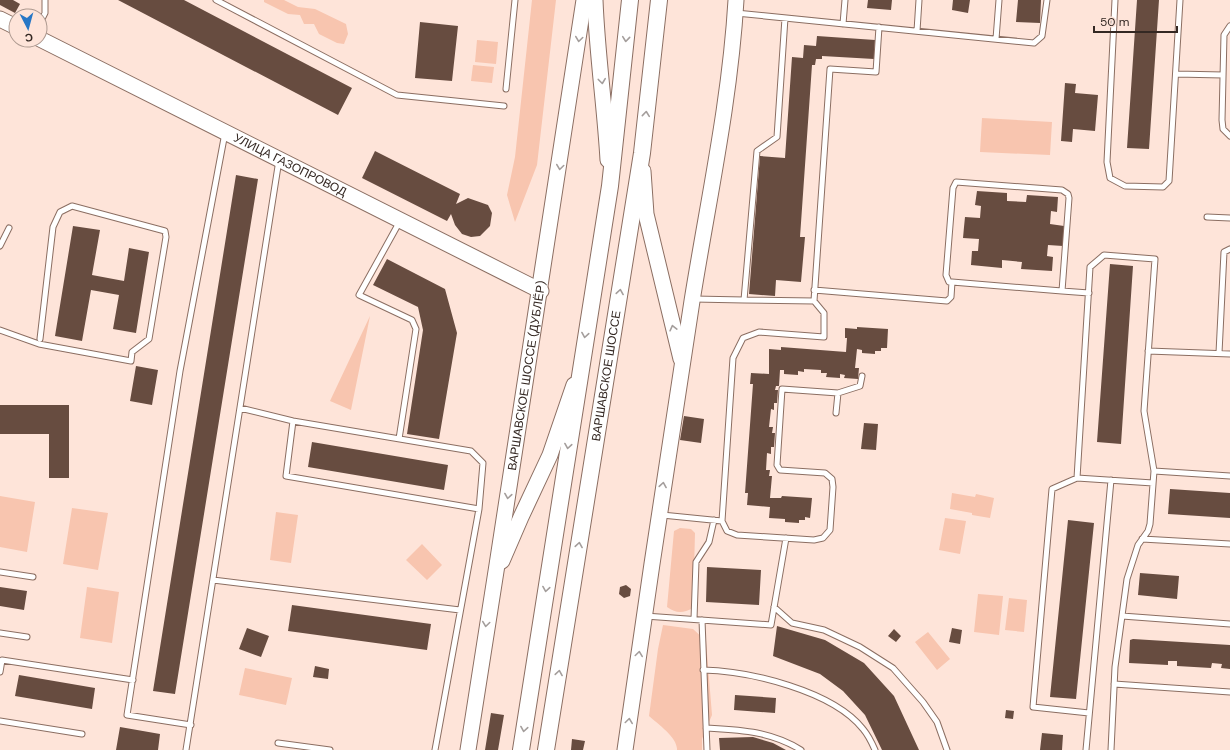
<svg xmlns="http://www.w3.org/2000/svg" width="1230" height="750" font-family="'DM Sans',sans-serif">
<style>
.green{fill:#f8c5af}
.building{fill:#674c40}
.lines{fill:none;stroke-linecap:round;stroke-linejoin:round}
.lane-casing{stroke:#8b6e62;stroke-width:7}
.secondary-casing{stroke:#8b6e62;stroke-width:17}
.primary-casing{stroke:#8b6e62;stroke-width:18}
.lane{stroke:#fff;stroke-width:5}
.secondary{stroke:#fff;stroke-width:15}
.primary{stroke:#fff;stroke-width:16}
.oneway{stroke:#a49e9c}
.labels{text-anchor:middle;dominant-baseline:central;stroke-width:4;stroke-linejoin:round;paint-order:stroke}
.street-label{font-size:12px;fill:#342823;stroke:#fee4d9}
</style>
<rect width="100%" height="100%" fill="#fee4d9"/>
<path class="green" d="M264 0H284L298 7 315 9 346 24 348 34 344 44 337 43 319 34 314 24H304L300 15 288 14 264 2Z
M532 0H556L537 165 515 222 507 195 515 157Z
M477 40 498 42 496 64 475 62Z
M473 65 494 67 492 83 471 81Z
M982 118 1052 122 1050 155 980 152Z
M370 316 351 410 330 401Z
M952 493 975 497 976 494 994 498 990 518 972 515V513L950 509Z
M0 496 35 502 27 552 0 547Z
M72 508 108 513 98 570 63 564Z
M276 512 298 515 291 563 270 560Z
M945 518 966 521 960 554 939 550Z
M680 528 691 529 695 533 693 608C683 613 677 614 667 607L674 531Z
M422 544 442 565 427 580 406 560Z
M87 587 119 592 112 643 80 638Z
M978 594 1003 596 999 635 974 632Z
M1009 598 1027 600 1024 632 1005 630Z
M663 625 693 629 706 641 712 715 702 739V750H677C678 738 658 724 649 716L658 649Z
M928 632 950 659 937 670 915 642Z
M245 668 292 678 286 705 239 695Z"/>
<path class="building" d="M0 0H13L20 4 15 13 0 5Z
M118 0H184L352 88 338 115Z
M868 0H892L891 10 867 8Z
M953 0H970L968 13 952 10Z
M1018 0H1041L1040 23 1016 22Z
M1137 0H1159L1149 149 1127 148Z
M420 22 458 26 452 81 415 78Z
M817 36 875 40 874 59 822 56V59H816L815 65H812L800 237H805L801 282 776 280 775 296 749 294 760 156 785 158 792 57 803 58 804 45 816 46Z
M1065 83 1076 84 1075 93 1098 95 1095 131 1073 129 1072 142 1061 141Z
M375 151 460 194 456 204 468 198 488 205 492 213 490 226 480 236 471 237 462 234 455 225 451 214 447 221 362 178Z
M236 175 258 179 175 694 153 691Z
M977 191 1007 193V201L1026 202 1027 195 1058 197 1057 212 1051 211 1050 224 1064 226 1063 246 1048 245 1047 256 1053 257 1052 271 1021 269 1022 262 1002 260V268L971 265 972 251H978L979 239 963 238 964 227 965 217 980 218 981 206 975 205Z
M73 226 100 230 92 275 124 281 129 248 149 252 136 333 113 329 119 295 91 290 82 341 55 336Z
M387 259 445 289 457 333 439 439 407 434 423 330 418 307 373 285Z
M1110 264 1133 266 1121 444 1097 442Z
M857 327 888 329 887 348H881V351H875V354L862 353V350L857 349 855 368H859L858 379 844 378 845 375 840 374V378L826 377 827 373H821V370L804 369V372L798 371V375L784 374V370H780L779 386H776L775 390H778L777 403H774V410L771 409 769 427H773L772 433H775L774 447H771V454L767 453 766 470H770L769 476H772L770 498H781L782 496 812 498 810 518 805 517V520H799V523L785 522V519L769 518 770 507 747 505 748 493H745L753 384H750L751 373 769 374V349L781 350V347L846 352 847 338H845V328L857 329Z
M136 366 158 370 152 405 130 401Z
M0 405H69V478H49V434H0Z
M684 416 704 419 701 443 680 440Z
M864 423 878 424 876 450 861 449Z
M312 442 448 465 444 490 308 467Z
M1170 489 1230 493V518L1168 514Z
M1068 520 1094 523 1076 699 1050 697Z
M707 567 761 570 759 605 706 602Z
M1140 573 1179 576 1177 599 1138 595Z
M626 585 631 589 630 596 624 598 619 594 620 587Z
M0 587 27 591 24 610 0 606Z
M292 605 431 624 427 650 288 631Z
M777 626 825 640 864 663 894 696 919 750H882L865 715 843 691 820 674 773 656Z
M247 628 269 636 261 657 239 649Z
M952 628 962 630 960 644 949 642Z
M894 629 901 636 896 642 888 636Z
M1133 639 1230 645V669L1221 668 1222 664 1212 663 1211 668 1177 666V661H1168V665L1129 663 1130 640Z
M315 666 329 669 328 679 313 677Z
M19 675 95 688 92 709 15 696Z
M735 695 776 698 775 713 734 710Z
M1006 710 1014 711 1013 719 1005 718Z
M491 713 504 715 498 750H485Z
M120 727 160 734 158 750H116Z
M1042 733 1063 735 1062 750H1040Z
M753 737 773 743 786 750H720L719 738Z
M572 739 585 741 583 750H571Z"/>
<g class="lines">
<g class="lane-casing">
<path id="lane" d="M216 0 397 95 504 106
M1115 0 1107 162 1110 178 1125 186 1163 187 1169 181 1180 0
M736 13 1034 43 1042 36 1047 0
M40 23 45 13V0
M843 24 845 0
M1230 26 1224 35 1222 120 1223 129 1230 136
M917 31 919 0
M996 39 999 0
M1176 74 1223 75
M506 89 515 0
M1207 217 1230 218
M0 246 9 228
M814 290 947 301 951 297 952 282
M1062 291 1069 198 1068 194 1062 190 956 182 953 188 946 275 949 282H952L1062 291 1089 293
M694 299 744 300 757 151 777 137 785 18
M744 300 814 301
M0 330 39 344 131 361 132 352 149 339 166 237 165 231 72 206 60 212 53 227 40 339
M1148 351 1230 354
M1219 353 1224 252 1230 249
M838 393 860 386 862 376
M240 408 293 421 471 451 483 463 479 509 435 750
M293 421 286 476 479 509
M399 439 416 329 412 320 359 295 400 221
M1154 471 1230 476
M1077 478 1052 489 1033 707 1089 713
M662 515 722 521 733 358 743 338 759 332 824 337V313L814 301 830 69 876 72 879 27
M722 521 727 531 737 535 814 540 823 538 830 530 833 487 832 479 825 473 780 470 777 465 782 389 838 393 836 413
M1142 539 1230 544
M0 572 33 577
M213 580 460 610
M774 607 792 623 824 630 860 647 893 668 923 702 937 722 947 750
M645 616 771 625 786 538
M1122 616 1230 624
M694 619 696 562 709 542 714 520
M702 620 707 750
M0 633 27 637
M703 670C750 671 833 691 863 729 868 735 872 743 875 750
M0 672 2 660 133 680
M1114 684 1230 692
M0 721 82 734
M191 725 127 715 180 371 225 133
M706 728C740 730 771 731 801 750
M278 743 330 750
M186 750 279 160
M1086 750 1111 480
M1111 750 1115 667 1127 579 1138 545 1148 531 1150 524 1154 471 1144 411 1155 259 1104 255 1090 267 1077 478 1153 483"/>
</g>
<g class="secondary-casing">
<g id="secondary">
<path d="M595 0C597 54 605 107 608 160"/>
<path d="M0 19 16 27"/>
<path id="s1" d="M40 39 541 291"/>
<path d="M643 171 646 214 681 359"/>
<path d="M502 561 521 517 550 455 574 385"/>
<path id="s2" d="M468 750C507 500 547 250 584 0"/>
<path d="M625 750C646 600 669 451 692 301 708 201 730 102 736 0"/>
</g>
</g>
<g class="primary-casing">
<g id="primary">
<path d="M521 750 610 186 630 0"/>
<path id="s3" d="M546 750 642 153 659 0"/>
</g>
</g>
<use href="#lane" class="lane"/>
<use href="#secondary" class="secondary"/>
<use href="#primary" class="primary"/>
</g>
<defs><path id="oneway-chevron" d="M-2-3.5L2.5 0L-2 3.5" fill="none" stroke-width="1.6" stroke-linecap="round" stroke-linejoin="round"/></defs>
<g class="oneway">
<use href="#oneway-chevron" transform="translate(579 39) rotate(98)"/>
<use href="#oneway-chevron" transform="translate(626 39) rotate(96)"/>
<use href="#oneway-chevron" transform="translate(602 81) rotate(83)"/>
<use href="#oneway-chevron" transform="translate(646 114) rotate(-84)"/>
<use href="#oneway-chevron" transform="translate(560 167) rotate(98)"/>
<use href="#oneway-chevron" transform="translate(620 292) rotate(-81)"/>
<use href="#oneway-chevron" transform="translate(673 328) rotate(-104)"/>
<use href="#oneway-chevron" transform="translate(585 335) rotate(99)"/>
<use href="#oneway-chevron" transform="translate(568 446) rotate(99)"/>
<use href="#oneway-chevron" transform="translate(663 485) rotate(-81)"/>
<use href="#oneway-chevron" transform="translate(508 496) rotate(99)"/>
<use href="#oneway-chevron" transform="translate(579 545) rotate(-81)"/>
<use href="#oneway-chevron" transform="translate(546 589) rotate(99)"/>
<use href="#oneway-chevron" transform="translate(486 624) rotate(98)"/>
<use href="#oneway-chevron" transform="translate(639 654) rotate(-82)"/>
<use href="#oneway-chevron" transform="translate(559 673) rotate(-81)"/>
<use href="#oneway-chevron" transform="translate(629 721) rotate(-82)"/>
<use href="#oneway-chevron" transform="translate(524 729) rotate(99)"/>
</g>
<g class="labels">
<g class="street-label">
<text stroke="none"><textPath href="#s1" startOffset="280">УЛИЦА ГАЗОПРОВОД</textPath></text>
<text stroke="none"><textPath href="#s2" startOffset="379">ВАРШАВСКОЕ ШОССЕ (ДУБЛЁР)</textPath></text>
<text stroke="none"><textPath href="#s3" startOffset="379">ВАРШАВСКОЕ ШОССЕ</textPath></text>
</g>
</g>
<g transform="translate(28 28) rotate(174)"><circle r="19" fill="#fee4d9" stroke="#ad9990"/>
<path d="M0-3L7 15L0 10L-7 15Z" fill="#2777c6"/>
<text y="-6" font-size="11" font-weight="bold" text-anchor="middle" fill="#342823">С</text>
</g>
<path d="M1094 26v6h83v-6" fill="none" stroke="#342823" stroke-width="2"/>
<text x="1100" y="26" font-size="12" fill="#342823" stroke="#fee4d9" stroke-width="3" paint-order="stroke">50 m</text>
</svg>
